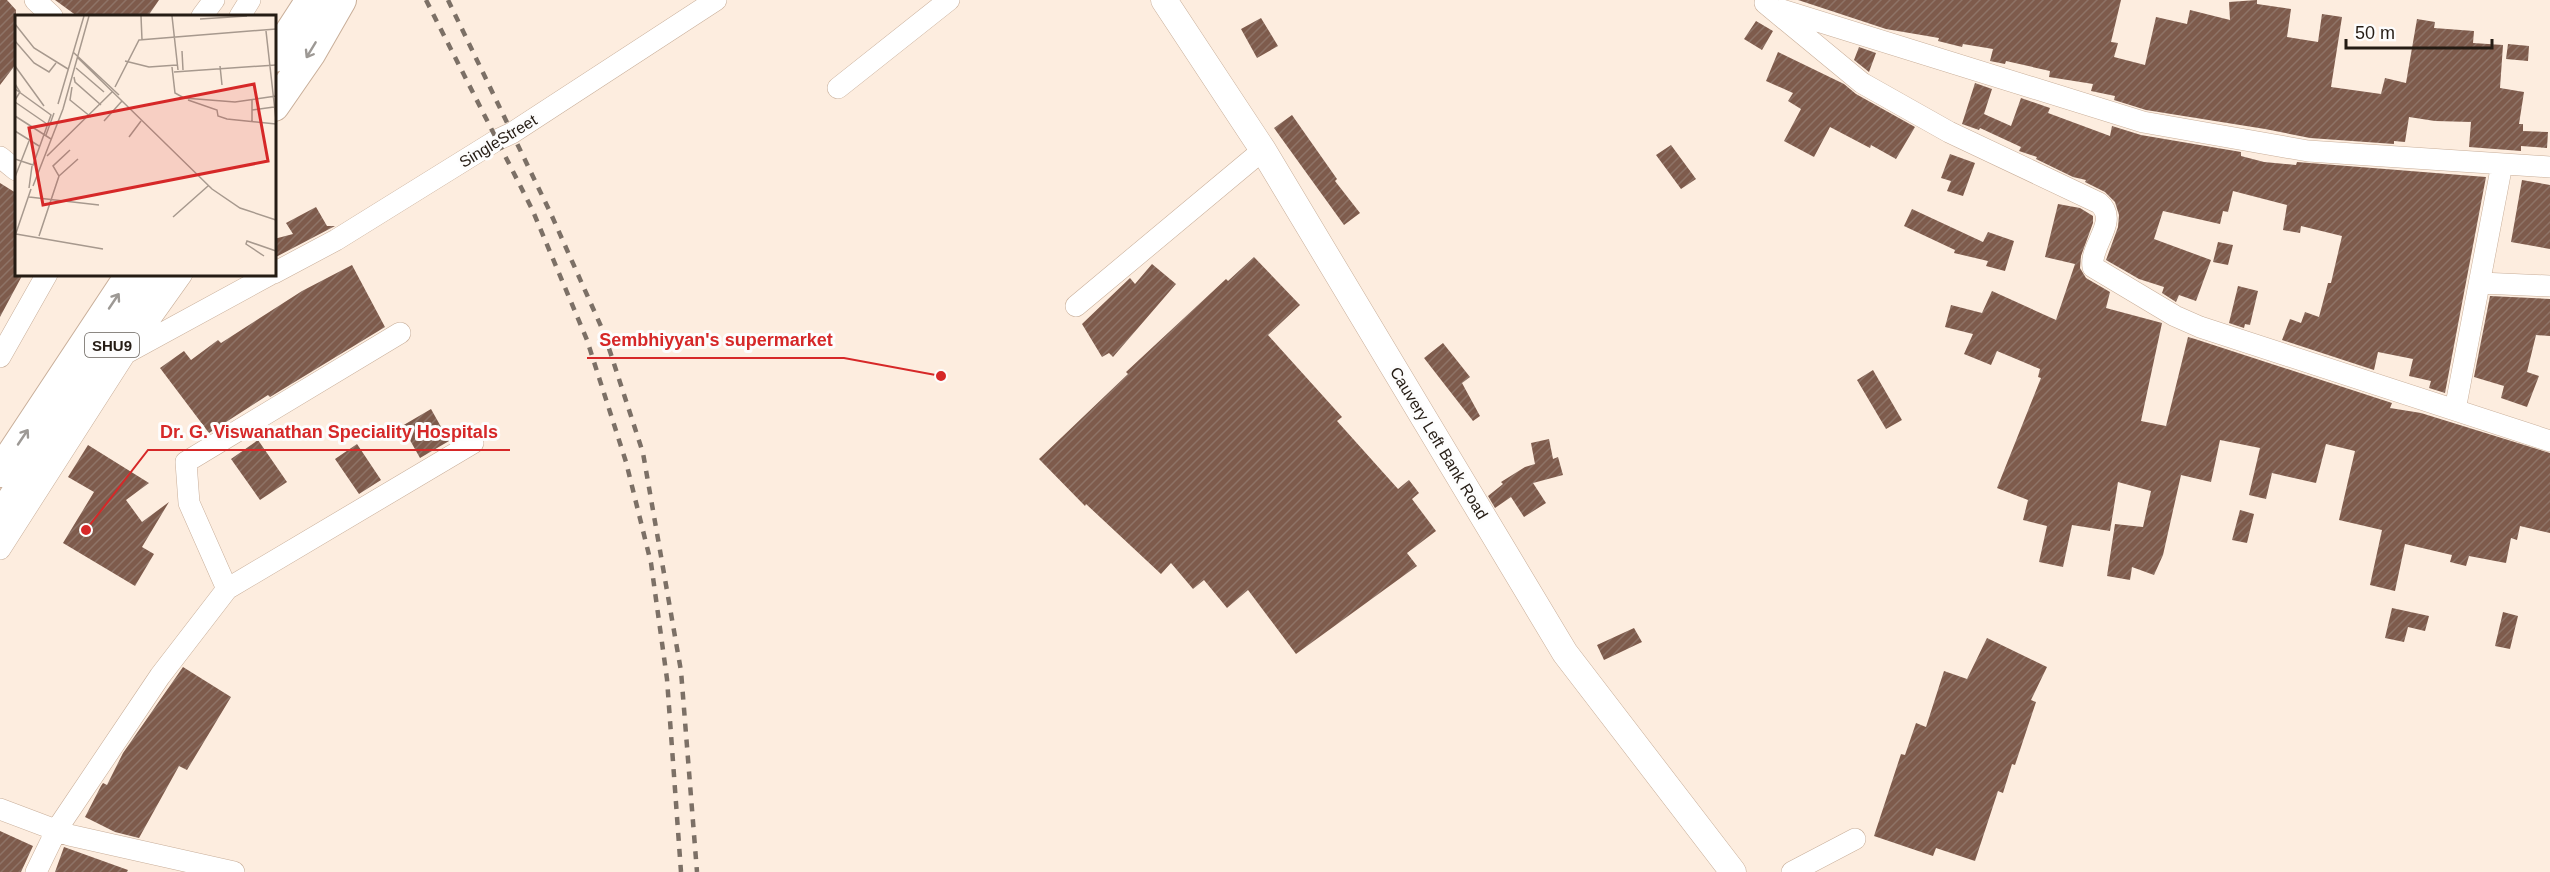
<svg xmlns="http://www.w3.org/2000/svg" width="2550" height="872" font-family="Arial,sans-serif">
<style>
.building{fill:url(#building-hatch)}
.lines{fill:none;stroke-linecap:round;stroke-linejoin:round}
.minor-casing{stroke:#c8ae99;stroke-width:22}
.major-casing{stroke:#c8ae99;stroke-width:27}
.highway-casing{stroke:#c8ae99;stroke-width:32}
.minor{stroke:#fff;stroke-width:21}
.major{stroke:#fff;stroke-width:26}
.highway{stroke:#fff;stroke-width:30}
.rail{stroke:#7c7066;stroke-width:4.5;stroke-dasharray:8 8;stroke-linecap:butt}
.oneway{stroke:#9d9995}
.labels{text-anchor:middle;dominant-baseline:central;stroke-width:6;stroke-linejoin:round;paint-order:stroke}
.shield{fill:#fdfdfd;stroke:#66605a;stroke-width:1.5}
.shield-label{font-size:15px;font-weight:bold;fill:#251c14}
.street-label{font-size:16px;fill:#251c14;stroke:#fdfdfd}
.inset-road{fill:none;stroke:#a7998e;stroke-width:1.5}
.view{fill:#d62828;fill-opacity:0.15;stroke:#d62828;stroke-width:3}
.inset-edge{fill:none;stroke:#251c14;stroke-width:3}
.leader{fill:none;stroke:#d62828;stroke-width:2}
.callout-dot{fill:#d62828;stroke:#fdfdfd;stroke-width:2}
.callout-label{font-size:18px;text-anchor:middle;font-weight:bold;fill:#d62828;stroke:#fdfdfd;stroke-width:6;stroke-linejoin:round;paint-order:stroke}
</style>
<defs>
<pattern id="building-hatch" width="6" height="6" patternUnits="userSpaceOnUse" patternTransform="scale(1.5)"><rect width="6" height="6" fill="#7e5b4c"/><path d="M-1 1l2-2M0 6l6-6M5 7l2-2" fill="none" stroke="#8e7367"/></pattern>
</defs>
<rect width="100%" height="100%" fill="#fdeddf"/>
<path class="building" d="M0 0H7L16 10V64L0 85Z
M55 0H159L148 16H77Z
M1798 0H2121L2111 42 2118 43 2114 57 2145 65 2156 17 2187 24 2190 10 2230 20 2229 2 2257 0V4L2291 9 2287 37 2318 42 2322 14 2342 17 2331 87 2381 94 2385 78 2406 83 2417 19 2435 22 2434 28 2474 31 2473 43 2503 45 2500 88 2524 92 2519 124H2523V131L2548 132 2547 148 2521 146V151L2469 147 2471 122 2435 121 2409 117 2405 142 2394 141V144L2310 138 2265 129 2146 110 2114 100 2115 96 2091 91 2093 84 2049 77 2050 71 2006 61 2005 64 1990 61 1993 49 1963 44 1962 47 1938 41 1939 38 1886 29Z
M1261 18 1278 46 1257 58 1241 29Z
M1756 21 1773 31 1762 50 1744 39Z
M2508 44 2529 46 2528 61 2506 59Z
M1859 47 1876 53 1869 72 1854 60Z
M1778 52 1844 84 1856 94 1915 127 1896 159 1871 145 1870 148 1830 127 1814 157 1784 141 1801 109 1788 101 1793 93 1766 81Z
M1975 83 1992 89 1984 114 2011 126 2021 98 2050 108 2048 113 2110 136 2112 126 2141 135 2241 152V156L2264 162 2296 165 2297 162 2486 177 2445 393 2429 388 2431 381 2409 376 2413 359 2378 352 2374 370 2282 340 2290 319 2301 323 2305 312 2319 317 2328 283H2331L2342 236 2301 226 2300 233 2283 230 2287 205 2233 191 2228 212 2223 211 2220 224 2163 211 2154 239 2211 260 2196 301 2179 295 2176 302 2162 293 2164 287 2139 279 2106 260 2118 227 2119 215 2115 202 2105 192 2085 182 2086 180 2073 177 2036 159 2037 157 2019 151 2021 147 1980 128 1979 130 1962 124Z
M1292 115 1337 179 1335 181 1360 213 1344 225 1274 128Z
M1671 145 1696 179 1681 189 1656 155Z
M1950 154 1975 163 1963 196 1947 191 1951 181 1941 178Z
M2522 180 2550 185V249L2511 242Z
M0 183 16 193V274H23L0 317Z
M2058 204 2080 208 2093 216V223L2081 256 2080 268 2086 278 2110 292 2106 308 2162 323 2141 421 2166 426 2188 337 2195 339 2392 403 2390 408 2421 413 2550 453V533L2520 526 2517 540 2511 538 2506 563 2469 556 2466 566 2450 562 2452 555 2405 544 2395 591 2370 585 2382 530 2339 520 2355 451 2326 444 2316 483 2272 473 2266 499 2249 495 2260 448 2220 440 2211 482 2181 475 2163 555 2154 575 2132 567 2130 580 2107 576 2115 524 2143 527 2151 491 2118 482 2110 531 2072 525 2063 567 2039 562 2047 526 2023 520 2028 500 1997 488 2041 378 2038 377 2040 369 1997 351 1991 365 1964 354 1973 334 1945 327 1951 305 1982 313 1992 291 2056 320 2075 264 2045 257Z
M316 207 327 226H335L274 258V239L293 234 286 223Z
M1912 209 1983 242 1988 232 2014 241 2005 271 1986 266 1988 261 1954 253 1955 250 1904 226Z
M2218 242 2233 245 2228 265 2213 262Z
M1254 257 1300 305 1268 335 1342 417 1337 421 1398 489 1409 480 1419 493 1412 499 1436 531 1407 553 1417 566 1296 654 1248 590 1227 608 1204 580 1193 589 1171 563 1161 574 1086 504 1085 506 1039 459 1128 374 1126 372 1226 279 1228 281Z
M1152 264 1176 284 1113 357 1109 353 1102 357 1082 324 1130 278 1135 284Z
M352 265 385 327 270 397 268 395 209 433 160 368 184 351 191 360 218 340 221 343 302 291Z
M2238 286 2258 291 2250 325 2245 324 2244 328 2229 323Z
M2490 296 2550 299V336L2536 335 2527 372 2539 376 2527 407 2501 398 2504 386 2474 377Z
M1443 343 1470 377 1462 383 1480 416 1473 421 1424 358Z
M1873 370 1902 420 1886 429 1857 380Z
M431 409 449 441 420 458 402 426Z
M1549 439 1553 459 1558 457 1563 475 1533 483 1546 503 1524 517 1511 497 1495 508 1488 496 1503 484 1501 482 1525 467 1535 464 1531 443Z
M258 440 287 482 260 500 231 459Z
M357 444 381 480 359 494 335 459Z
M88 445 149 483 126 500 142 522 169 502 142 547 154 554 135 586 63 543 94 492 68 477Z
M2240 510 2254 514 2247 543 2232 540Z
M2392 608 2429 616 2425 631 2408 627 2404 642 2385 638Z
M2503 612 2518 616 2510 649 2495 646Z
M1634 628 1642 642 1604 660 1597 645Z
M1987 638 2047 667 2031 700 2036 702 2015 765 2012 764 2003 793 1998 791 1975 861 1936 848 1933 856 1874 836 1901 754 1905 755 1916 723 1926 727 1944 671 1967 679Z
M183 667 231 697 187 770 179 766 139 838 115 832 85 817 101 786 103 783 107 785 123 753Z
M0 831 33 846 21 872H0Z
M64 847 128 870 127 872H55Z"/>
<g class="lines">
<g class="minor-casing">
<path id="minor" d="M35 0 52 16
M1765 3 1862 83 1949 132 2099 203C2120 221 2089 246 2093 267L2175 316 2200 327 2550 441
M1782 10 2143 122 2308 151 2550 167
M202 16 214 0
M240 16 250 0
M838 88 949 0
M0 157 16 170
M274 273 336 240 497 140 512 133 716 0
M2481 283 2550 286
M1076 306 1263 150
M128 352 271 274
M0 357 47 274
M2455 410 2502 164
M0 549 125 354 182 274
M227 589 473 443
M0 809 69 835 234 872
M36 872 57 829 160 676 227 589 189 503 186 462 400 333
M1792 872 1855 839"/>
</g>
<g class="major-casing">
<path id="major" d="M1164 0 1263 150 1565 653 1733 872"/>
</g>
<g class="highway-casing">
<path id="highway" d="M274 57 311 0
M274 106 310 54 341 0
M0 472 131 274
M0 519 155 274"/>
</g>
<use href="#minor" class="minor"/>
<use href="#major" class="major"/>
<use href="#highway" class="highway"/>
<path class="rail" d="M426 0 532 209 587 340 626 462 651 563 667 679 681 872
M448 0 551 214 604 333 643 453 681 671 697 872"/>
</g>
<defs><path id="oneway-shaft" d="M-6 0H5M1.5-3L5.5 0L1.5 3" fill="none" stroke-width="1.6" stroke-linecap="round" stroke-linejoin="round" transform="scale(1.5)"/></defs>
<g class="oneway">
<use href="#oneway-shaft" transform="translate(311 50) rotate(121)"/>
<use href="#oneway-shaft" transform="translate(114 301) rotate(-56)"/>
<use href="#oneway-shaft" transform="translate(23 437) rotate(-56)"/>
</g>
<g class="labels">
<rect class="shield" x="85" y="333" width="54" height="24" rx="4.5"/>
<g class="shield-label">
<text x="112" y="345">SHU9</text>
</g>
<g class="street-label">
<text transform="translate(498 141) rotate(-31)">SingleStreet</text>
<text transform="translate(1439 443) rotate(59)">Cauvery Left Bank Road</text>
</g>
</g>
<g transform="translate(15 15)">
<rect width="261" height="261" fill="#fdeddf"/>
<path class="inset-road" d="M126 1 127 25M157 1 163 55M185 4 232 1M0 9 19 33 53 54M251 16 261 105M0 26 19 48 34 57 41 48M167 36 168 55M58 37 104 80M62 42 197 174 225 193 261 205M110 46 134 52 162 50M0 51 29 91M205 51 207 70M157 52 160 78 169 83 220 87 261 81M61 53 89 77M159 57 261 50M59 62 60 67 86 90M0 69 5 77 0 85M57 72 55 85 76 102M100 72 124 25 261 14M0 74 36 100 18 150 0 144M173 85 202 95 203 101 212 104 261 109M237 85V107M0 87 32 109M43 89 69 1M237 95 259 92M0 101 36 124M89 106 107 86M0 116 24 131M31 120 39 98M114 122 126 106M32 141 98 76M44 161 63 144M0 162 14 126M18 171 48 94 74 1M14 173 17 151M14 182 84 190M158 202 193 171M1 219 88 234M0 221 16 174M24 221 44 161 38 151 55 135M249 241 231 229 232 226 261 236"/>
<path class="view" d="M239 69 253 146 28 190 14 113Z"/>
<rect width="261" height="261" class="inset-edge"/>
</g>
<path class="leader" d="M941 376L844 358H587M86 530L148 450H510"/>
<g class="callout-dot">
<circle cx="941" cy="376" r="6"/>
<circle cx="86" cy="530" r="6"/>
</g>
<g class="callout-label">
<text x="716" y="346">Sembhiyyan's supermarket</text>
<text x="329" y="438">Dr. G. Viswanathan Speciality Hospitals</text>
</g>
<path d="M2346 39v9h146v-9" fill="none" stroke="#251c14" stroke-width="3"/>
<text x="2355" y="39" font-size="18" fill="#251c14" stroke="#fdfdfd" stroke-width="4.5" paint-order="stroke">50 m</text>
</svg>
